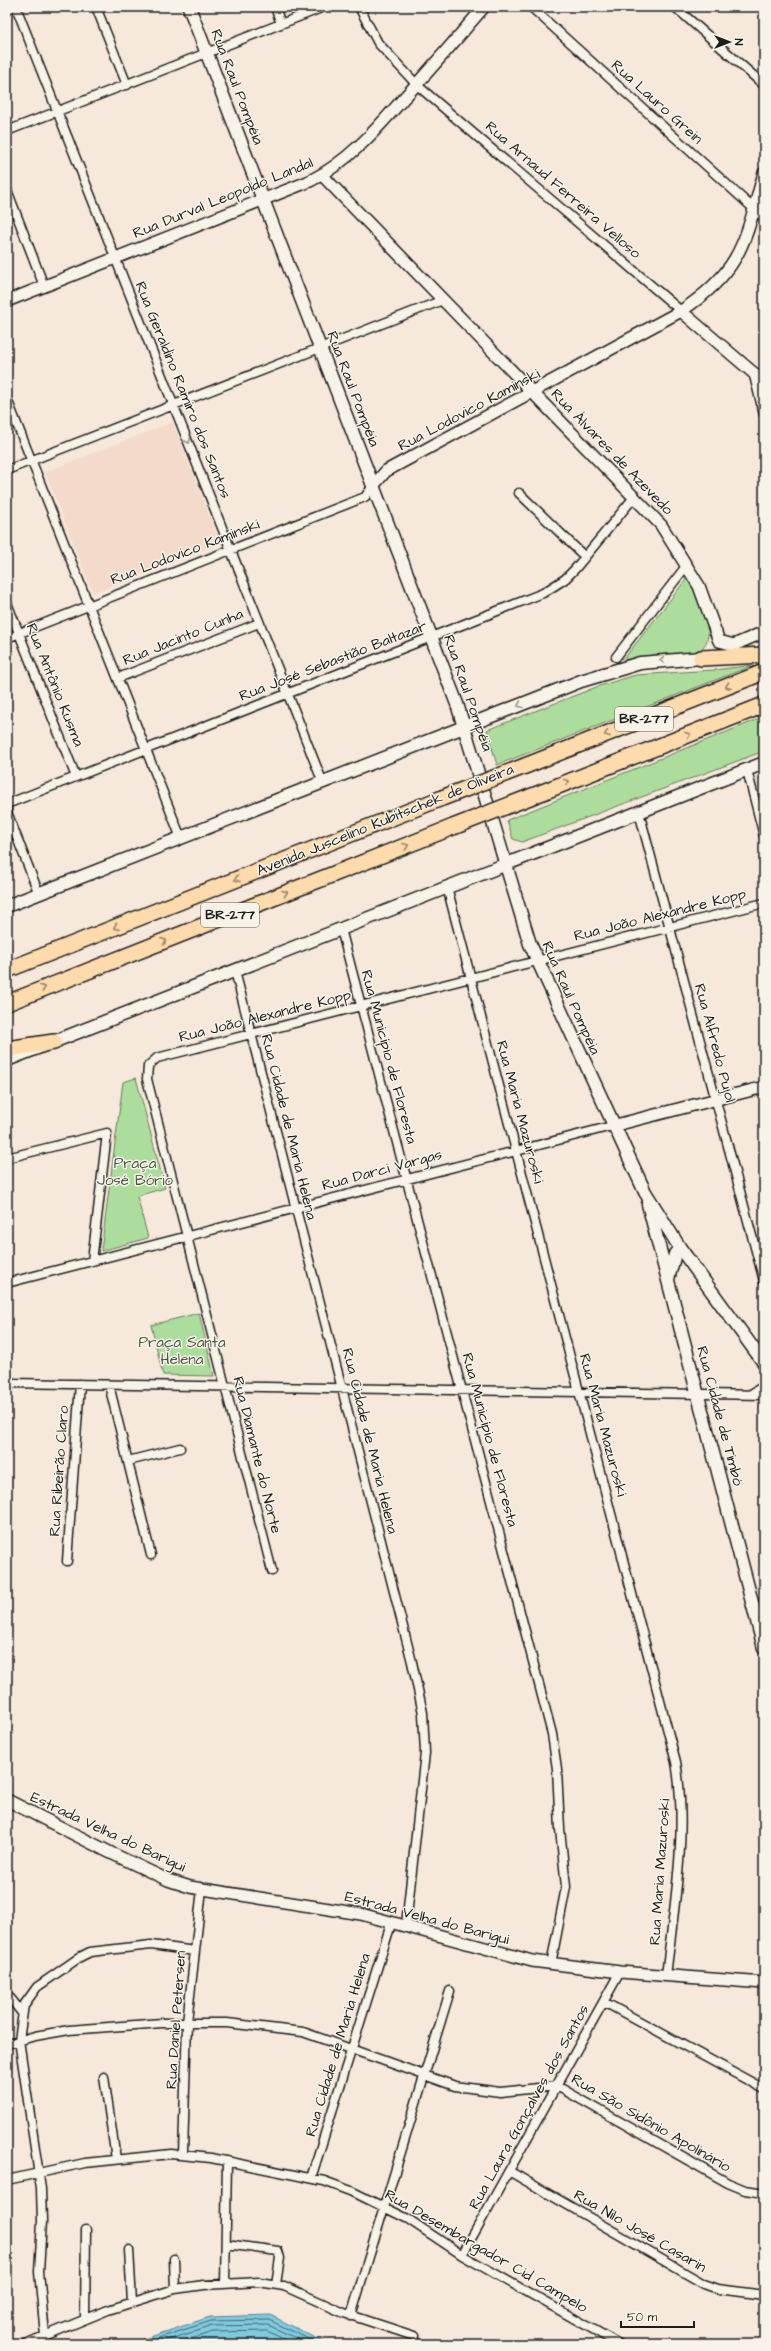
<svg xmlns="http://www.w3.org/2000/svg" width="771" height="2351" font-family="'Architects Daughter',sans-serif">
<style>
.built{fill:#f4daca}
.green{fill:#addd9c;stroke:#647c5c}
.water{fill:#80cae0;stroke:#588492}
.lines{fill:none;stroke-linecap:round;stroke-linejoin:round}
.shore{stroke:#44626a;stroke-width:1}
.minor-casing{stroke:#1c1c1c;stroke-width:11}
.tertiary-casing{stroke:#1c1c1c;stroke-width:14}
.secondary-casing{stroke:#1c1c1c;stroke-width:15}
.motorway-casing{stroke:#1c1c1c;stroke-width:18}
.minor{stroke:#f7f3e8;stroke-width:8}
.tertiary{stroke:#f7f3e8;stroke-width:11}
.secondary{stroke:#f7f3e8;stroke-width:12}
.motorway{stroke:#fddbac;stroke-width:15}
.motorway-bridge-casing{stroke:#1c1c1c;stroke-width:18;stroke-linecap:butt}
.motorway-bridge{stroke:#fddbac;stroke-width:15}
.oneway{stroke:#94928c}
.oneway2{stroke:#98856b}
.labels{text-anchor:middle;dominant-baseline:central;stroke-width:3;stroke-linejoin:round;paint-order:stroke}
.shield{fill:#f7f3e8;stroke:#5e5c59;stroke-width:1}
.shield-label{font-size:14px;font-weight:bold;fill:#1c1c1c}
.street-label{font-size:15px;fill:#1c1c1c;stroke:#f7f3e8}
.park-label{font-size:15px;fill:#485642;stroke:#f7f3e8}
</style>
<rect width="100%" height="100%" fill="#f6e8da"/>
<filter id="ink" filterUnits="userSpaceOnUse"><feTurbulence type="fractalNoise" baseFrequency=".025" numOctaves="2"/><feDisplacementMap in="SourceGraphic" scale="8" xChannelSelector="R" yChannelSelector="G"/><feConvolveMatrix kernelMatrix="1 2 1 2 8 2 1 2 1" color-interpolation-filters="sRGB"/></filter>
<g filter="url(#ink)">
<path class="built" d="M173 422 220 543 93 593 45 472Z"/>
<path class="green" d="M688 577C699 596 724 642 694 653 685 656 672 655 663 655 649 656 636 658 623 660Z
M754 665 497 765 487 730 599 686 636 675 714 670Z
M764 717V751L522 842 513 839 507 820Z
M136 1078 165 1188 137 1196 148 1238 101 1251 123 1082Z
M199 1313 214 1376 163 1375 151 1325Z"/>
<path class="water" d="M270 2315 328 2344H129L210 2317Z"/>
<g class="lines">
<path class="shore" d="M140 2344 211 2321 269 2320 319 2344
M155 2344 212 2326 268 2325 308 2344
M174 2344 213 2332 267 2331 294 2344"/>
<g class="minor-casing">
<path id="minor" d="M16 7 323 783
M96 7 127 85
M275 7 281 24
M359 7 378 43 417 85 681 311
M531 7 764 218
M675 7 764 85
M7 131 324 7
M7 190 44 286
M753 372 764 415
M7 399 181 838
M7 470 443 300
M519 493 585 557
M7 603 76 777
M7 638 365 497 373 486
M616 657 687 565
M118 678 259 623
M747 770 764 836
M7 804 543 593 565 579 575 569 635 496
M7 812 39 894
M639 812 764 1281
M447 887 676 1762C688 1832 674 1906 666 1976
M341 929 552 1734 557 1769 560 1829 566 1887 551 1964
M235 971 412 1662 423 1713 425 1753 406 1925
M7 1158 107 1133 92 1261
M7 1283 612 1126
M7 1383 764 1395
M109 1385 151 1555
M751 1394 764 1386
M128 1461 180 1448
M67 1561 80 1384
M272 1571 147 1079 148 1066 157 1058 764 903
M7 1994 22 2013
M604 2002 764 2089
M7 2044 35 2036 69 2030 162 2023H227L303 2032 455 2086 500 2092 557 2086 728 2183 745 2190 764 2193
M104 2077 116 2159
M183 2154 187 2022 202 1889
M509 2171 704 2284 718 2289 764 2295
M311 2178 392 1921
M7 2180 85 2163 171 2154 211 2158 324 2181 351 2191 408 2219 462 2255 619 2344
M226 2244 278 2251 280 2258 276 2284
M129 2250 132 2302
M462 2255 620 1972
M174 2259 175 2289
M225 2284 227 2161
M351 2316 450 1991
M85 2319 86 2230
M45 2335 39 2272 42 2221 41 2189 19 2040 24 2005 37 1987 80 1957 90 1952 151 1945 195 1951
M25 2344 108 2310 175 2289 204 2285 259 2282 284 2286 344 2313 414 2336"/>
</g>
<g class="tertiary-casing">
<path id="tertiary" d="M322 175 661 525 699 586 719 641 734 645 764 632
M7 301 310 181C348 162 375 131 403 99 431 69 457 38 484 7
M681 311 764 382
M373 486 386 471 681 311C743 270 745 240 764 173
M612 1126 764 1087
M7 1800 111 1853 168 1880 190 1887 361 1914 532 1961 620 1972 764 1983"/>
</g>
<g class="secondary-casing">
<path id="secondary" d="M189 7 457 704 530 944 645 1192 680 1248 764 1363
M7 906 581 681 640 663 701 658
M7 1060 764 763
M648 1204 764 1648
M668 1279 675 1254 680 1248"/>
</g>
<g class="motorway-casing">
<path id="motorway" d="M701 658 764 655
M525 766 764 672
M530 797 764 705
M7 970 442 798
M7 1003 453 827
M7 1049 54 1042"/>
</g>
<use href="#minor" class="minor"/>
<use href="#tertiary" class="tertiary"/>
<use href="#secondary" class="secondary"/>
<use href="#motorway" class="motorway"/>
<g class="motorway-bridge-casing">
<path id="motorway-bridge" d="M442 798 525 766
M453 827 530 797"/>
</g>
<use href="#motorway-bridge" class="motorway-bridge"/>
</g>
<defs><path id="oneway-chevron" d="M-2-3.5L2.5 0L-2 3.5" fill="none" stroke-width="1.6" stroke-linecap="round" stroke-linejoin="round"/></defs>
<g class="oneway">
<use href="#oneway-chevron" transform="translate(188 441) rotate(68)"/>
<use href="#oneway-chevron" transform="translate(662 660) rotate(177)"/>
<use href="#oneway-chevron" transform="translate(520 705) rotate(158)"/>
</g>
<g class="oneway2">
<use href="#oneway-chevron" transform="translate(728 686) rotate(159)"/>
<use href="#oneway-chevron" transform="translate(607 734) rotate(159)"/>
<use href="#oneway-chevron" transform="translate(688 735) rotate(-21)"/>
<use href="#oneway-chevron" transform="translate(567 782) rotate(-21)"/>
<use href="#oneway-chevron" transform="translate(406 846) rotate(-21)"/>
<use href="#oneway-chevron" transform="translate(237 879) rotate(158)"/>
<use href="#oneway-chevron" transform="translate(285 893) rotate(-21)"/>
<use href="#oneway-chevron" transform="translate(116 927) rotate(158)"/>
<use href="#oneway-chevron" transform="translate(164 941) rotate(-21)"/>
<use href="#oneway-chevron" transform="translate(43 988) rotate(-21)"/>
</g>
</g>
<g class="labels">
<g class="shield">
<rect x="615" y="707" width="58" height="24" rx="3"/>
<rect x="201" y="903" width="58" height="24" rx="3"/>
</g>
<g class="shield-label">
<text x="644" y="719">BR-277</text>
<text x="230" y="915">BR-277</text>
</g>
<g class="street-label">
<text transform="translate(237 87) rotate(69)">Rua Raul Pompéia</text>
<text transform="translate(657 102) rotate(42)">Rua Lauro Grein</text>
<text transform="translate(563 190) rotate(41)">Rua Arnaud Ferreira Velloso</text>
<text transform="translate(223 198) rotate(-22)">Rua Durval Leopoldo Landal</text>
<text transform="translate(353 389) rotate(69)">Rua Raul Pompéia</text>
<text transform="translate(183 390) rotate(68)">Rua Geraldino Ramiro dos Santos</text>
<text transform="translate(469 410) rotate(-28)">Rua Lodovico Kaminski</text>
<text transform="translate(612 452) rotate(46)">Rua Álvares de Azevedo</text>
<text transform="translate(185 552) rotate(-21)">Rua Lodovico Kaminski</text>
<text transform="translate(183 637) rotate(-22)">Rua Jacinto Cunha</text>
<text transform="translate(333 661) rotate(-21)">Rua José Sebastião Baltazar</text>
<text transform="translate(55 685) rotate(68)">Rua Antônio Kusma</text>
<text transform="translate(468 693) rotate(71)">Rua Raul Pompéia</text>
<text transform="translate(385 820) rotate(-22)">Avenida Juscelino Kubitschek de Oliveira</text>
<text transform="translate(660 915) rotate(-14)">Rua João Alexandre Kopp</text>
<text transform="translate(571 998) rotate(66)">Rua Raul Pompéia</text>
<text transform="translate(265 1016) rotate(-14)">Rua João Alexandre Kopp</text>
<text transform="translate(715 1043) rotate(75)">Rua Alfredo Pujol</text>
<text transform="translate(389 1057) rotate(75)">Rua Município de Floresta</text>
<text transform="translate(520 1112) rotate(75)">Rua Maria Mazuroski</text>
<text transform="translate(289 1127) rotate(76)">Rua Cidade de Maria Helena</text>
<text transform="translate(382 1170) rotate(-15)">Rua Darci Vargas</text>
<text transform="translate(720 1416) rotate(75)">Rua Cidade de Timbó</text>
<text transform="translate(603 1425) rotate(75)">Rua Maria Mazuroski</text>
<text transform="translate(490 1440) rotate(75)">Rua Município de Floresta</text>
<text transform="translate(370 1441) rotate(76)">Rua Cidade de Maria Helena</text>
<text transform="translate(257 1455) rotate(76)">Rua Diamante do Norte</text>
<text transform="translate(59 1471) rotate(-86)">Rua Ribeirão Claro</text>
<text transform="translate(108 1832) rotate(25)">Estrada Velha do Barigui</text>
<text transform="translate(660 1872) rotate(-86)">Rua Maria Mazuroski</text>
<text transform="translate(427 1918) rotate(15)">Estrada Velha do Barigui</text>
<text transform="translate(176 2020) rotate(-86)">Rua Daniel Petersen</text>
<text transform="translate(338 2045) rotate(-73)">Rua Cidade de Maria Helena</text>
<text transform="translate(529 2107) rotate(-61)">Rua Laura Gonçalves dos Santos</text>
<text transform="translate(651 2123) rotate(30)">Rua São Sidônio Apolinário</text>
<text transform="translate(640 2231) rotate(30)">Rua Nilo José Casarin</text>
<text transform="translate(486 2251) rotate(30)">Rua Desembargador Cid Campelo</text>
</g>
<g class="park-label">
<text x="135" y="1163">Praça<tspan x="135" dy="17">José Bório</tspan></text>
<text x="182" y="1342">Praça Santa<tspan x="182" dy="17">Helena</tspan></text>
</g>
</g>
<rect width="771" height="2351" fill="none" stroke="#f7f3e8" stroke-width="24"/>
<rect x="12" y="12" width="747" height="2327" fill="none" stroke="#1c1c1c" stroke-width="1.5" filter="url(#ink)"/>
<g transform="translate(729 42) rotate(90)" stroke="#f7f3e8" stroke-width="3" paint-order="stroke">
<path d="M0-3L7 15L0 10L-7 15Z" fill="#1c1c1c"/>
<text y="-6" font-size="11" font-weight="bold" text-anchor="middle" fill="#1c1c1c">N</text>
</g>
<path d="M621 2321v6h73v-6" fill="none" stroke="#1c1c1c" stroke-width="2"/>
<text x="627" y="2321" font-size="12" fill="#1c1c1c" stroke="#f7f3e8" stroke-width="3" paint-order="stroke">50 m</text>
</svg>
